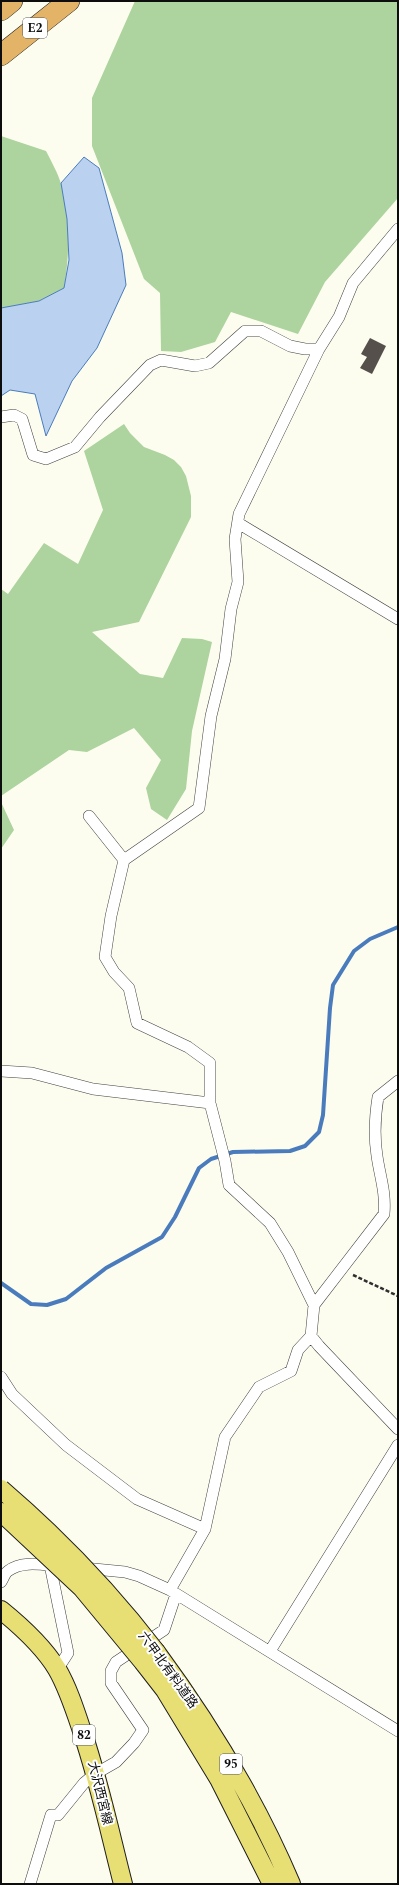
<svg xmlns="http://www.w3.org/2000/svg" width="399" height="1885" font-family="Spectral,'Noto Sans JP',serif">
<style>
.forest{fill:#add39e}
.water{fill:#bad2ef;stroke:#4a7cbd}
.lines{fill:none;stroke-linecap:round;stroke-linejoin:round}
.stream{stroke:#4a7cbd;stroke-width:4}
.building{fill:#55504b}
.street-casing{stroke:#404040;stroke-width:12}
.primary-casing{stroke:#1e1e1e;stroke-width:20}
.highway-casing{stroke:#1e1e1e;stroke-width:22}
.path{stroke:#2f2f2f;stroke-width:2.5;stroke-dasharray:4 2;stroke-linecap:butt}
.street{stroke:#fff;stroke-width:11}
.primary{stroke:#e8df74;stroke-width:18}
.highway{stroke:#e3b468;stroke-width:21}
.primary-bridge-casing{stroke:#1e1e1e;stroke-width:20;stroke-linecap:butt}
.primary-bridge{stroke:#e8df74;stroke-width:18}
.labels{text-anchor:middle;dominant-baseline:central;stroke-width:4;stroke-linejoin:round;paint-order:stroke}
.shield{fill:#fff;stroke:#565656;stroke-width:1}
.shield-label{font-size:12px;font-weight:bold;fill:#0d0d0d}
.street-label{font-size:13px;fill:#0d0d0d;stroke:#fff}
</style>
<rect width="100%" height="100%" fill="#fdfdef"/>
<path class="forest" d="M135 1H398V198L325 282 298 334 231 312 215 342 181 352 161 351 160 293 144 279 92 146V98Z
M1 136 46 151C51 161 58 173 61 184 70 218 70 254 64 288L39 301 3 308H1Z
M124 424 130 433 144 447 165 455 174 460 181 467 186 476 191 496V517L139 622 92 632 140 674 163 678 182 638 202 639 212 642 192 731 186 789 167 820 151 809 146 788 161 760 134 728 87 752 69 750 1 796V589L8 594 44 543 78 564 103 510 84 451Z
M1 802 14 830 1 849Z"/>
<path class="water" d="M84 157 99 168 122 253 126 285 97 348 72 381 46 436 35 394 10 390 1 396V308L39 301 64 288 69 260 67 219 61 183Z"/>
<g class="lines">
<path class="stream" d="M1 1283 31 1304 47 1305 66 1299 106 1268 162 1237 175 1217 199 1168 211 1159 233 1152 290 1151 305 1146 319 1132 323 1115 330 1008 333 985 354 951 370 939 398 927"/>
</g>
<path class="building" d="M370 338 386 346 372 374 360 368 367 357 361 354Z"/>
<g class="lines">
<g class="street-casing">
<path id="street" d="M1 417 14 415 22 419 33 455 46 459 75 447 100 417 150 365 161 360 195 366 209 363 245 331H261L290 346 305 349H319
M238 523 398 619
M89 816 124 860
M1 1071 32 1073 93 1089 210 1103 225 1161 229 1185 270 1223 288 1252 314 1305 311 1336 319 1346 398 1429
M210 1103V1063L188 1047 137 1023 129 988 114 972 105 957 111 916 124 860 199 808 211 716 225 659 231 609 238 582 235 539 239 514 319 349 339 317 353 283 398 229
M314 1305 384 1214C386 1192 380 1177 377 1156 374 1137 375 1116 378 1097L398 1081
M1 1377 12 1394 66 1445 137 1499 205 1529
M50 1565 68 1653 57 1670
M84 1568 125 1572 139 1576 170 1590 398 1731
M1 1582C3 1579 5 1573 8 1571 22 1560 44 1565 59 1566
M170 1590 205 1529 225 1437 259 1387 291 1371 298 1350 311 1336
M270 1651 398 1445
M30 1884 51 1815H58L84 1783 95 1774 116 1762 134 1743 143 1730 111 1683V1671L116 1662 164 1630 176 1594"/>
</g>
<g class="primary-casing">
<path id="primary" d="M1 1610C22 1627 43 1646 57 1669 68 1688 75 1710 82 1731 99 1781 110 1833 123 1884
M156 1652C209 1724 256 1801 291 1884
M144 1663 165 1690 219 1779 272 1884"/>
</g>
<g class="highway-casing">
<path id="highway" d="M1 10 12 1
M1 55 69 1"/>
</g>
<path class="path" d="M353 1275 398 1296"/>
<use href="#street" class="street"/>
<use href="#primary" class="primary"/>
<use href="#highway" class="highway"/>
<g class="primary-bridge-casing">
<path id="primary-bridge" d="M1 1489C58 1538 110 1592 156 1652
M1 1512 82 1588 144 1663"/>
</g>
<use href="#primary-bridge" class="primary-bridge"/>
</g>
<g class="labels">
<g class="shield">
<rect x="23" y="18" width="24" height="20" rx="3"/>
<rect x="73" y="1725" width="22" height="20" rx="3"/>
<rect x="220" y="1754" width="22" height="20" rx="3"/>
</g>
<g class="shield-label">
<text x="35" y="28">E2</text>
<text x="84" y="1735">82</text>
<text x="231" y="1764">95</text>
</g>
<g class="street-label">
<text transform="translate(168 1670) rotate(54)">六甲北有料道路</text>
<text transform="translate(100 1793) rotate(76)">大沢西宮線</text>
</g>
</g>
<rect width="399" height="1885" fill="none" stroke="#0d0d0d" stroke-width="4"/>
</svg>
